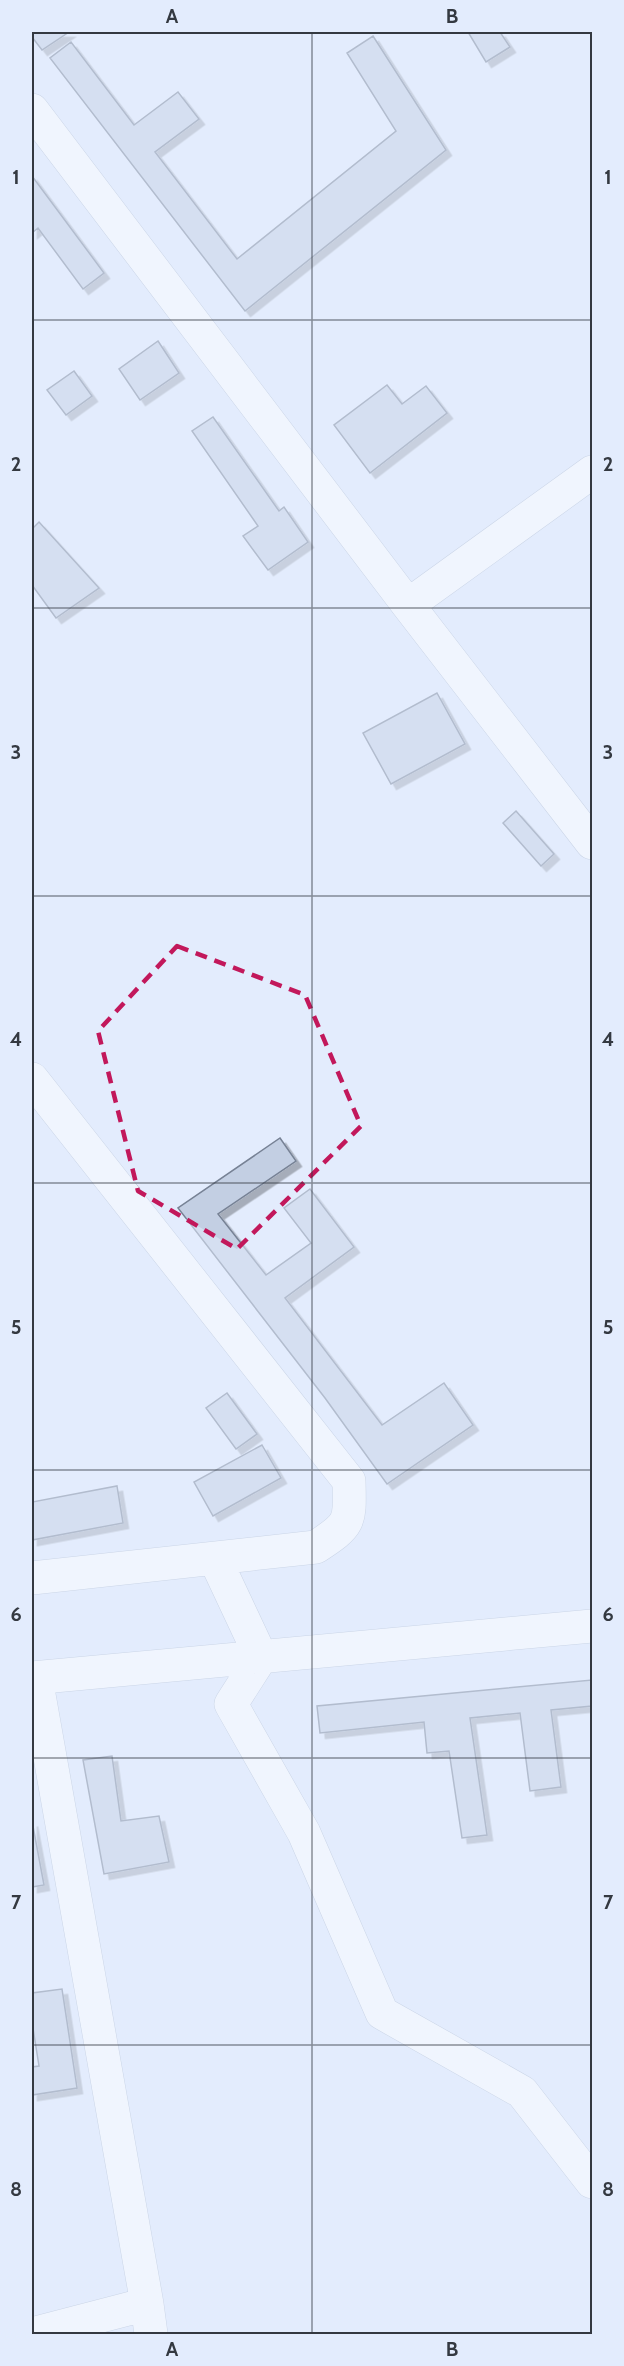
<svg xmlns="http://www.w3.org/2000/svg" width="624" height="2366" font-family="Cabin,sans-serif">
<style>
.building{fill:#c3cfe3;stroke:#778295;stroke-width:1.5;filter:url(#shadow)}
.lines{fill:none;stroke-linecap:round;stroke-linejoin:round}
.minor-casing{stroke:#adb9cd;stroke-width:34}
.minor{stroke:#fff;stroke-width:33}
.marked{fill:none;stroke:#c2185b;stroke-width:4.5;stroke-dasharray:12 8;stroke-linejoin:round}
.grid{fill:none;stroke:#343941;stroke-width:1.5;stroke-opacity:0.55}
.neatline{fill:none;stroke:#343941;stroke-width:2}
.grid-label{font-size:20px;text-anchor:middle;font-weight:bold;fill:#343941}
</style>
<defs>
<filter id="shadow"><feDropShadow dx="5.5" dy="5.5" stdDeviation="0" flood-color="#0004"/></filter>
</defs>
<rect width="100%" height="100%" fill="#e3ecfd"/>
<path class="building" d="M32 32H69L42 50 32 37Z
M468 32H500L510 47 486 62Z
M373 36 446 150 245 311 50 58 71 42 134 125 178 92 199 119 155 152 237 259 396 131 347 53Z
M32 176 104 273 83 289 38 228 32 233Z
M158 341 179 373 140 400 119 369Z
M74 371 92 396 66 415 47 390Z
M387 385 402 404 426 386 447 413 370 473 334 425Z
M213 417 279 511 284 507 308 542 268 570 243 536 258 526 192 431Z
M39 522 99 588 56 618 32 585V529Z
M437 693 465 744 391 784 363 733Z
M516 811 554 854 541 866 503 823Z
M280 1138 296 1161 218 1214 266 1275 311 1243 284 1208 310 1189 354 1247 285 1298 382 1425 444 1383 473 1425 387 1484 325 1398 178 1208Z
M227 1393 257 1434 236 1449 206 1408Z
M262 1445 281 1478 213 1516 194 1482Z
M117 1486 123 1523 32 1540V1502Z
M592 1680V1706L551 1710 561 1787 530 1791 520 1713 470 1718 487 1835 462 1838 449 1751 427 1753 424 1722 320 1733 317 1706Z
M112 1756 121 1821 159 1816 169 1862 104 1874 83 1760Z
M32 1821 44 1885 32 1887Z
M62 1989 77 2088 32 2095V2067L39 2066 32 2022V1993Z"/>
<g class="lines">
<g class="minor-casing">
<path id="minor" d="M32 110 408 605 592 843
M408 605 592 472
M32 1079 349 1481C350 1523 351 1524 316 1547L32 1578
M215 1559 261 1657 231 1704 304 1833 382 2013 522 2092 592 2182
M32 1678 592 1626
M36 1678 147 2304
M32 2334 147 2304 151 2334"/>
</g>
<use href="#minor" class="minor"/>
</g>
<path d="M0 0H624V2366H0ZM177 946 305 995 361 1126 237 1249 138 1191 98 1031Z" fill="#e3ecfd" fill-opacity=".55" fill-rule="evenodd"/>
<path class="marked" d="M177 946 305 995 361 1126 237 1249 138 1191 98 1031Z"/>
<path class="grid" d="M312 32V2334M32 320H592M32 608H592M32 896H592M32 1183H592M32 1470H592M32 1758H592M32 2045H592"/>
<rect width="624" height="2366" fill="none" stroke="#e3ecfd" stroke-width="66"/>
<rect x="33" y="33" width="558" height="2300" class="neatline"/>
<g class="grid-label">
<text x="172" y="23">A</text>
<text x="452" y="23">B</text>
<text x="16" y="184">1</text>
<text x="608" y="184">1</text>
<text x="16" y="471">2</text>
<text x="608" y="471">2</text>
<text x="16" y="759">3</text>
<text x="608" y="759">3</text>
<text x="16" y="1046">4</text>
<text x="608" y="1046">4</text>
<text x="16" y="1334">5</text>
<text x="608" y="1334">5</text>
<text x="16" y="1621">6</text>
<text x="608" y="1621">6</text>
<text x="16" y="1909">7</text>
<text x="608" y="1909">7</text>
<text x="16" y="2196">8</text>
<text x="608" y="2196">8</text>
<text x="172" y="2356">A</text>
<text x="452" y="2356">B</text>
</g>
</svg>
